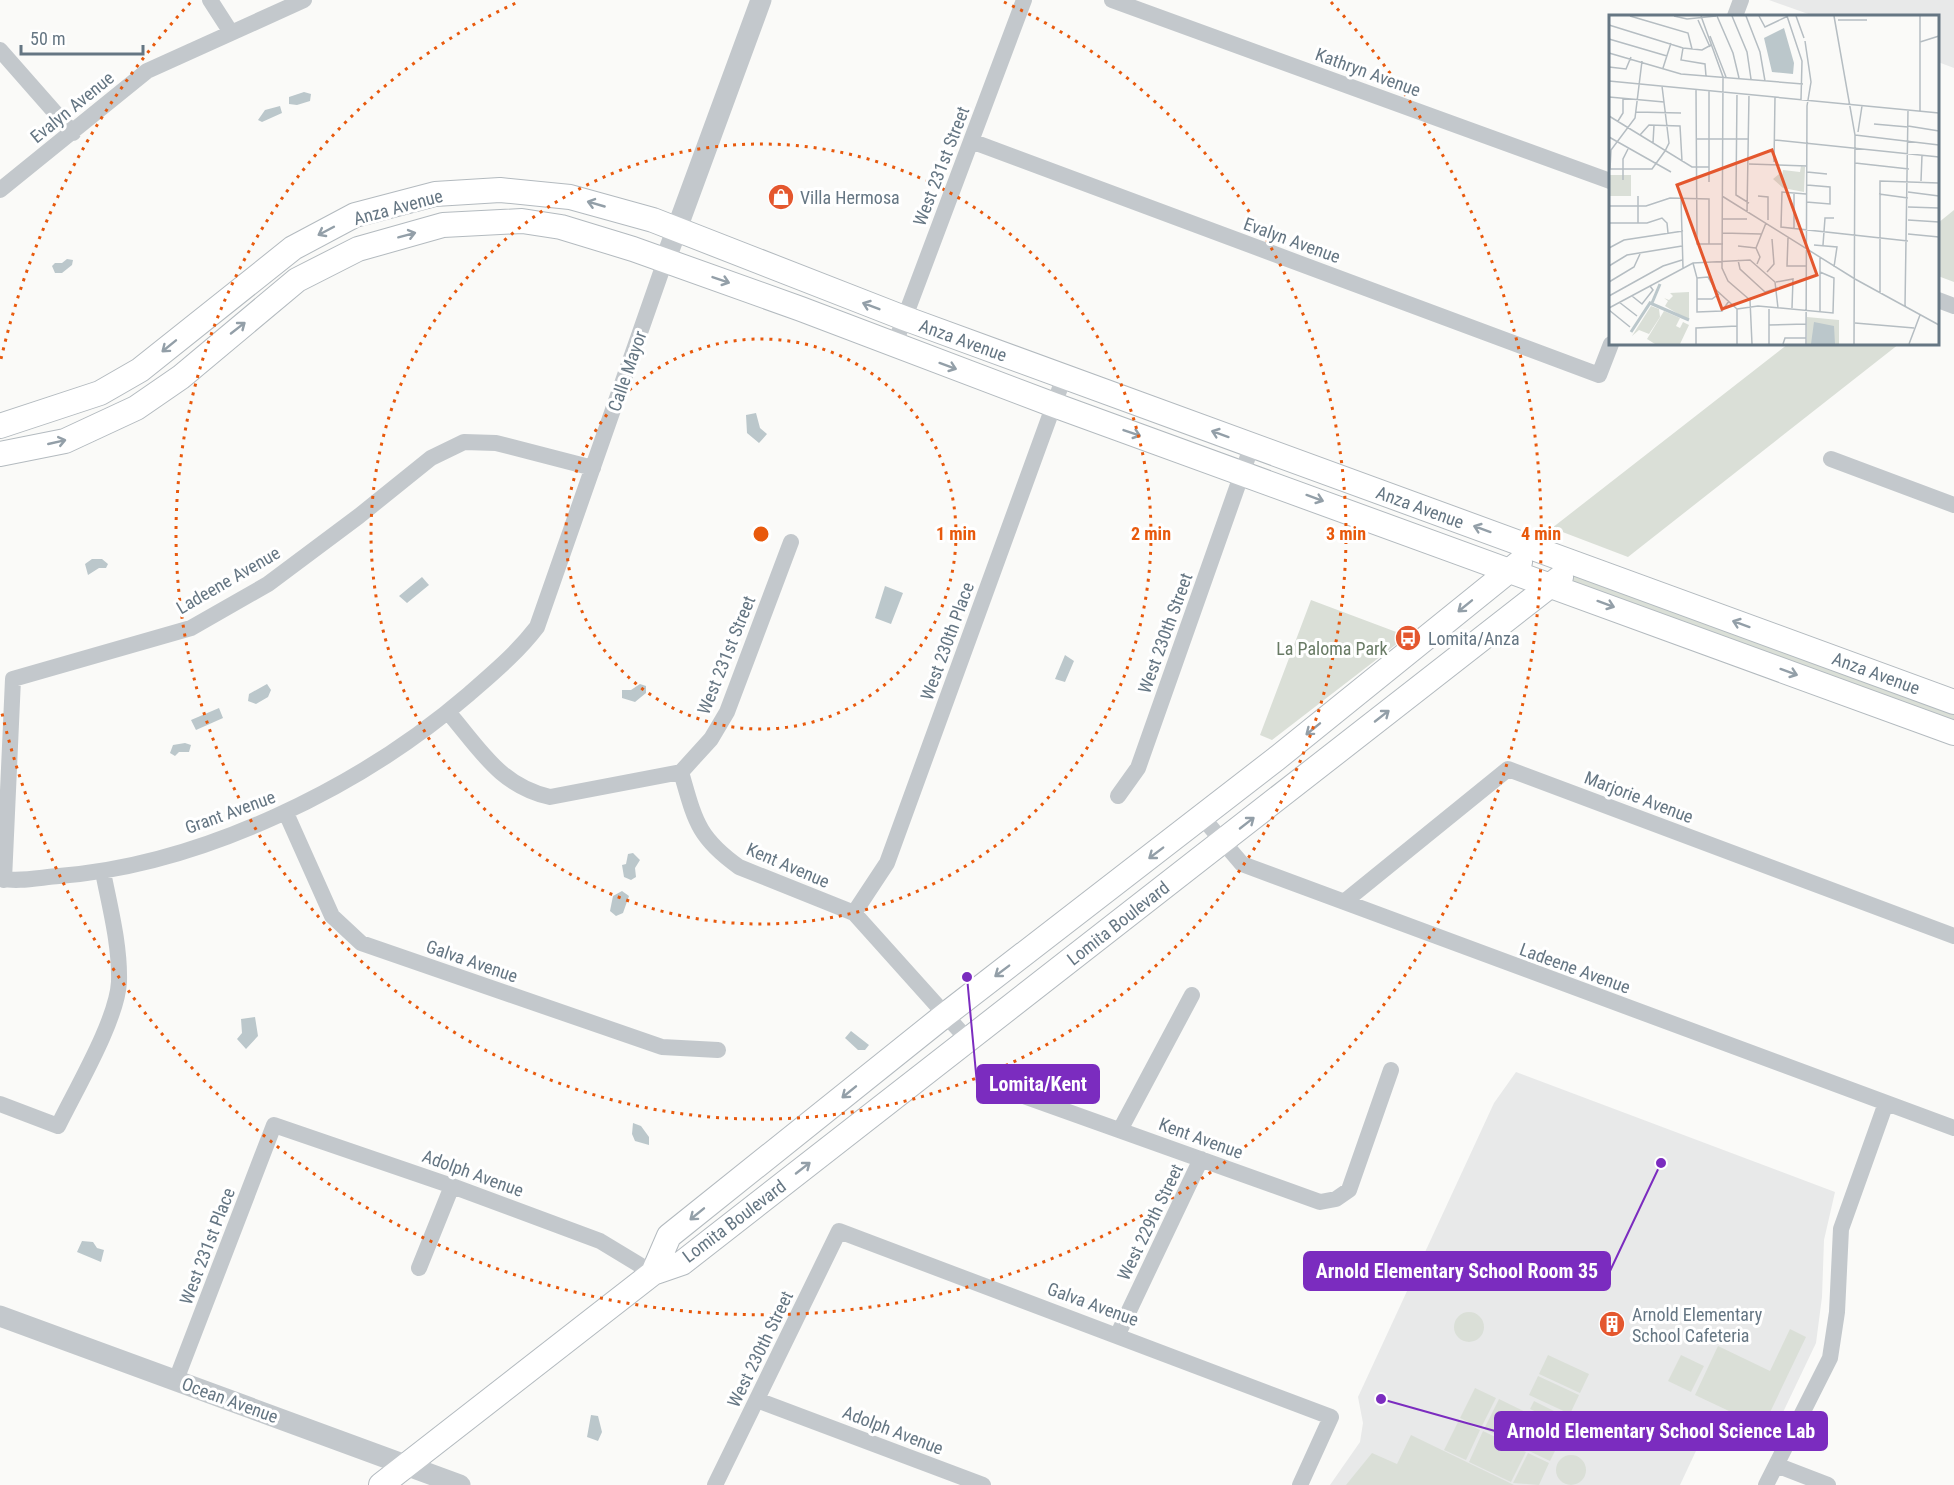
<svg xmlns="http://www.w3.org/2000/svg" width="1954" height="1485" font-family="'Roboto Condensed',sans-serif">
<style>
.built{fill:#e8e9e9}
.green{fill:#dadfd7}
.water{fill:#bbc7cb}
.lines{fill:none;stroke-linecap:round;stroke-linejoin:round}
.secondary-casing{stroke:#b3babf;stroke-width:26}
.minor{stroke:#c3c8cc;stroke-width:16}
.tertiary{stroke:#c3c8cc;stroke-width:21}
.secondary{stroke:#fff;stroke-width:24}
.oneway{stroke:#939fa8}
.ring{fill:none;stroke:#e8590c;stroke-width:3;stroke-dasharray:3 6}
.labels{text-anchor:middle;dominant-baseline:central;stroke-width:6;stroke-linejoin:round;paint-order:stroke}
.street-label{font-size:18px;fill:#657683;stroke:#fff}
.poi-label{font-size:18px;fill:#657683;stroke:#fff;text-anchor:start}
.park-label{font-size:18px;fill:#687a64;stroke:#fff}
.inset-river{fill:none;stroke:#bbc7cb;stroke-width:3}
.inset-road{fill:none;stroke:#b5bdc2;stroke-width:1.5}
.view{fill:#e4572e;fill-opacity:0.15;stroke:#e4572e;stroke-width:3}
.inset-edge{fill:none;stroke:#657683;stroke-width:3}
.centre{fill:#e8590c;stroke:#fff;stroke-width:3}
.ring-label{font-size:18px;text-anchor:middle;font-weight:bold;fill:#e8590c;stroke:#fff;stroke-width:6;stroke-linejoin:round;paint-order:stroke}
.leader{fill:none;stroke:#7b2cbf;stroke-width:2}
.callout-dot{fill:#7b2cbf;stroke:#fff;stroke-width:2}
.callout{fill:#7b2cbf;stroke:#7b2cbf;stroke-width:2}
.callout-label{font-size:20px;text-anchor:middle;font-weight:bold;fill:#fff}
</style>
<rect width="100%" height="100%" fill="#fafaf8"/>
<path class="built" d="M1769 0H1954V68L1938 62V16H1814Z
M1516 1072 1835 1192 1824 1240 1822 1297 1816 1343 1766 1448 1710 1421 1680 1485H1330L1360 1442 1363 1423 1358 1397 1494 1103Z"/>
<path class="green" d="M1954 210V282L1938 276V223Z
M1788 344H1899L1628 557 1552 528Z
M1578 564 1954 703V734L1552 584Z
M1311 600 1407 636 1272 740 1260 735Z
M1454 1327a15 15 0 1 1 30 0a15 15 0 1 1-30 0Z
M1790 1329 1806 1337 1763 1427 1695 1395 1718 1346 1770 1371Z
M1548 1355 1589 1374 1580 1393 1539 1374Z
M1681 1355 1704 1366 1691 1392 1668 1381Z
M1538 1376 1579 1395 1570 1414 1529 1395Z
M1475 1388 1496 1398 1481 1428 1460 1418Z
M1499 1399 1542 1420 1527 1450 1484 1429Z
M1534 1401 1562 1415 1558 1422 1530 1409Z
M1459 1420 1480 1430 1466 1460 1444 1450Z
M1543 1421 1565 1431 1550 1461 1529 1451Z
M1483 1431 1526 1452 1511 1482 1469 1462Z
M1411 1435 1514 1485H1346L1372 1453 1397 1464Z
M1528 1453 1549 1463 1539 1485 1513 1483Z
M1556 1470a15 15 0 1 1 30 0a15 15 0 1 1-30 0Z"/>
<path class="water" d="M304 92 311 94 310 101 297 105 289 104V97Z
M280 106 282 113 262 122 258 120 265 110Z
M67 259 73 260 72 265 62 273H55L52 266 55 263H62Z
M756 413 760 428 767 434 759 443 747 433 746 415Z
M92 559H102L108 564 106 568H99L88 575 85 564Z
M422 577 429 585 407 603 399 596Z
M885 586 903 593 891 624 875 618Z
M1065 655 1074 661 1065 682 1055 679Z
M267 684 271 690 268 697 256 704 248 701 249 694Z
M640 684 646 686V693L635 702 622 698V690H631Z
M219 708 223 718 196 730 191 720Z
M185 743 191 745 189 752H179L175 756 170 753 173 745Z
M633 853 640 860 635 868 636 877 631 880 624 877 622 865 626 864 628 854Z
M622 891 629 896 623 913 616 916 610 911 613 896Z
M255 1017 258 1036 246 1049 237 1039 242 1033 241 1019Z
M851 1031 869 1045 865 1050H858L845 1038Z
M633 1123 641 1126 649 1137V1145L635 1141 632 1134Z
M82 1241 93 1242 97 1248 104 1250 101 1262 77 1252Z
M591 1415 598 1416 602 1432 598 1441 587 1437Z"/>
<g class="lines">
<g class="secondary-casing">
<path id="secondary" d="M0 426 100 393 140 370 293 248 355 215 435 194 500 190 570 197 653 220 904 318 1954 702
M0 454 65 441 136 408 181 377 297 280 358 249 443 225 522 221 561 227 633 249 801 309 1054 405 1954 733
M653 1273 669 1236 945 1015 1276 759 1520 562
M381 1485 653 1273 682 1263 1561 577"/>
</g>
<path class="minor" d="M210 0 230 31
M1112 0 1610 181
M1735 16 1741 0
M0 50 73 133
M971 141 1599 375 1611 344
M0 190 147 71 304 0
M1938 300 1954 306
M894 346 1024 0
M1831 459 1954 505
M448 712C480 749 500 786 550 797L681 772C695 820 697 837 739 867L854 913 968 1040
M681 772 711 739 727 712 791 542
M1118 796 1138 768 1252 445
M286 813 332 916 361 943 662 1047 718 1050
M1202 817 1242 864 1954 1128
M0 878C16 883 42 877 59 876 202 865 361 787 469 694 494 672 517 653 537 627L665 261
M4 880 13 679 191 628 268 584 359 516 431 458 464 442 496 443 593 468
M1344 902 1508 769 1954 936
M854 913 887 863 1064 377
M1004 1089 1320 1202 1336 1199 1349 1190 1391 1070
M0 1104 58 1126C76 1089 117 1020 119 982 120 945 110 908 103 872
M1120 1130 1192 995
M419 1268 452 1186
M1118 1334 1201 1159
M176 1380 274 1125 452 1186 600 1241 653 1273
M757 1400 983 1485
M1776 1465 1828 1485
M715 1485 839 1231 1331 1417 1300 1485
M1766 1485 1830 1358 1837 1312 1841 1229 1886 1103"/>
<path class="tertiary" d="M665 261 761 0
M0 1316 460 1485"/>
<use href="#secondary" class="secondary"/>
</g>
<defs><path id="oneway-shaft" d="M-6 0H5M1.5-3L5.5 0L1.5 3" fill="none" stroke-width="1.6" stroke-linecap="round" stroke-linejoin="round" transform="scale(1.5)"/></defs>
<g class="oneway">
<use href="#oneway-shaft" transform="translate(596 204) rotate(-164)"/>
<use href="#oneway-shaft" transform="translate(326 231) rotate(152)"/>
<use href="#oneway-shaft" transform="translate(407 235) rotate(-15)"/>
<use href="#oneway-shaft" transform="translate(721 280) rotate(19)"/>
<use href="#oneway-shaft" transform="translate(871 306) rotate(-159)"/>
<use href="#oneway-shaft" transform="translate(238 328) rotate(-38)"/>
<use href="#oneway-shaft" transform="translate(169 346) rotate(141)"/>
<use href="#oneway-shaft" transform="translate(948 366) rotate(20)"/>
<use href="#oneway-shaft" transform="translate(1132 433) rotate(19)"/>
<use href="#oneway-shaft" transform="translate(1220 434) rotate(-160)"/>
<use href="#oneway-shaft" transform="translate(57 442) rotate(-13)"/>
<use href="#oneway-shaft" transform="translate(1315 498) rotate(20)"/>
<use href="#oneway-shaft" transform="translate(1482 529) rotate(-160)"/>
<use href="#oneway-shaft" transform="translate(1606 604) rotate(20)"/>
<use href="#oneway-shaft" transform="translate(1465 606) rotate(141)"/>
<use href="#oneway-shaft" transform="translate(1741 624) rotate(-160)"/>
<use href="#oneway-shaft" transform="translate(1789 672) rotate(20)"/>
<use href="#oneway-shaft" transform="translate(1382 716) rotate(-38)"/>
<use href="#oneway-shaft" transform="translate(1313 729) rotate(141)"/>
<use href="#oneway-shaft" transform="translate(1247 823) rotate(-38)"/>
<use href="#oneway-shaft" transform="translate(1156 853) rotate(143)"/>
<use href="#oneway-shaft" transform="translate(1002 971) rotate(143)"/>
<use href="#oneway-shaft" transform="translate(849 1092) rotate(141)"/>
<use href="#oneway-shaft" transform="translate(803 1168) rotate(-38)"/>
<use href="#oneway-shaft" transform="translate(697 1214) rotate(141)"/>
</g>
<g class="ring">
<circle cx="761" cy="534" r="195"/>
<circle cx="761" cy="534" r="390"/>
<path d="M1004 2A585 585 0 1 1 518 2"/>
<path d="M1 359A780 780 0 0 1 191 2M1331 2A780 780 0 1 1 1 709"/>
</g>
<defs>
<g id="shop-disc" transform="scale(1.35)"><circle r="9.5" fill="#e4572e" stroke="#fff"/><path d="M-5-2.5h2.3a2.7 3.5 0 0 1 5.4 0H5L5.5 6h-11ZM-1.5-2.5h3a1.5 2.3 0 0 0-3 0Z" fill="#fff"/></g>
<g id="bus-disc" transform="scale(1.35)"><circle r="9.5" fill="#e4572e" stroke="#fff"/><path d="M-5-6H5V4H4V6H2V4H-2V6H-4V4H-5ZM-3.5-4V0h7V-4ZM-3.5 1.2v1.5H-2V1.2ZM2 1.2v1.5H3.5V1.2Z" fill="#fff"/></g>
<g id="building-disc" transform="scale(1.35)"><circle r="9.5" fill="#e4572e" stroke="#fff"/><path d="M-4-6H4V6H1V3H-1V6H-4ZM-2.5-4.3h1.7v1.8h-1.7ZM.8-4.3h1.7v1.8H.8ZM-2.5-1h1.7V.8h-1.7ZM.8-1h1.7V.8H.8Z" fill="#fff"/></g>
</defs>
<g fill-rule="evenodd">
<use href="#shop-disc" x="781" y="197"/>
<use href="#bus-disc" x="1408" y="638"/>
<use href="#building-disc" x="1612" y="1324"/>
</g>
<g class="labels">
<g class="street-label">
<text transform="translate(1368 72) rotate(20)">Kathryn Avenue</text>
<text transform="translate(72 107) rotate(-39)">Evalyn Avenue</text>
<text transform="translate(941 166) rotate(-69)">West 231st Street</text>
<text transform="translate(398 207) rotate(-15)">Anza Avenue</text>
<text transform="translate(1292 240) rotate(20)">Evalyn Avenue</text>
<text transform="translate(963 340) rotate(20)">Anza Avenue</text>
<text transform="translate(627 371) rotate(-71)">Calle Mayor</text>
<text transform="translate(1420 507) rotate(20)">Anza Avenue</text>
<text transform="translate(228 580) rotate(-30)">Ladeene Avenue</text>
<text transform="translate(1165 633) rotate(-70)">West 230th Street</text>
<text transform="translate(947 641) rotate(-70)">West 230th Place</text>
<text transform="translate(726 655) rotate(-68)">West 231st Street</text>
<text transform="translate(1876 673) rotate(20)">Anza Avenue</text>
<text transform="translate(1639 797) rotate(21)">Marjorie Avenue</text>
<text transform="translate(230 812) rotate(-20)">Grant Avenue</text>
<text transform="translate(788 865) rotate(23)">Kent Avenue</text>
<text transform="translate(1118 923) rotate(-38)">Lomita Boulevard</text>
<text transform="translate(472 961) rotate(19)">Galva Avenue</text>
<text transform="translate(1575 968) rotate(20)">Ladeene Avenue</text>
<text transform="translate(1201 1138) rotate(20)">Kent Avenue</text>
<text transform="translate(473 1173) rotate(20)">Adolph Avenue</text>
<text transform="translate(734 1221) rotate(-37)">Lomita Boulevard</text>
<text transform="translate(1150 1222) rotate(-64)">West 229th Street</text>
<text transform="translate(207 1246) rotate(-69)">West 231st Place</text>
<text transform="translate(1093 1304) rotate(20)">Galva Avenue</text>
<text transform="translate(760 1349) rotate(-64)">West 230th Street</text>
<text transform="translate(230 1400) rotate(20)">Ocean Avenue</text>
<text transform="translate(893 1430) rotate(21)">Adolph Avenue</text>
</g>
<g class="poi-label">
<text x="800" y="197">Villa Hermosa</text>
<text x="1428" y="638">Lomita/Anza</text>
<text x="1632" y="1314">Arnold Elementary<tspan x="1632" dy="21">School Cafeteria</tspan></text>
</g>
<g class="park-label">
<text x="1332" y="648">La Paloma Park</text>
</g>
</g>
<g transform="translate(1609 15)">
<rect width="330" height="330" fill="#fafaf8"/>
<path d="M192 151 196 152 195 177 174 173 164 164 170 159 173 162 174 155 191 157ZM0 160H22V181H0ZM80 277V304L79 305 56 291 59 286 55 283 60 285 64 281 61 278ZM42 291 50 294 51 302 40 319 30 315 23 321ZM55 296 71 303 67 311 71 313 74 307 80 310 71 329H46L38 324ZM198 302 230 305V329H198Z" fill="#dadfd7"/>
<path d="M175 13 185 48 184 59 163 57 155 23ZM205 307 225 311 226 329H202Z" fill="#bbc7cb"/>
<path class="inset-river" d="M43 288 51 269M22 317 41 288 80 305"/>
<path class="inset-road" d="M21 1 79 18 83 34M65 1 78 4 107 1M92 1 114 62 113 253 119 266 141 285 143 329M108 1 124 38 130 63M123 1 138 37 142 64M137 1 151 37 156 66M150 1 156 12 179 1M178 1 193 46 192 85M187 1 195 23M225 1 246 120 245 329M311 1V96M89 5 101 32M229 5H258M0 10 74 33 93 35 102 30M101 21 117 62M0 24 58 41M196 26 202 67 198 91 197 329M311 27 330 21M74 33 72 45 96 49 97 61M0 38 72 59 194 69M0 52 17 54 22 42M54 53 62 28M0 66 330 98M87 75 88 229H114M128 78 127 180 140 188M0 82 55 87M27 97 72 98M0 101 83 152H100M9 106 14 98V83M265 109 299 112M299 111 330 116M249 117 253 91M31 120 40 110 71 111 73 146M246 120 330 130M0 122 62 157M88 124H140M166 125 330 142M44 128 45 110M165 147 166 82M246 148 300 154M140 149 198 151M0 154H43L56 136 60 128 53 71M1 154 2 135 26 103 33 46M198 157 218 159M14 165V144L19 134M312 166 313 140M100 167V76M299 177 330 181M197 179 173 177 172 212 299 226M270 179 299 183M113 181 246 264 330 310M149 181 159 182V205M72 183 74 253M197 187 221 189V172L198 170M0 191H37L61 183 100 184V229M299 192 330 193M138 198 140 79M113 204H138M299 205 330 207M0 208H38L53 203 58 208 59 218M29 208V181M185 213V178M113 218 152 219M299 219 330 222M179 223 178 251H197M205 230 228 232 225 252M214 230 216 203H225M129 231 147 233M0 233 15 225 74 216M129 245 131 254 156 277 169 273M84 248 88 263V297L113 296 120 286M148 249 151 242 147 233 157 208M0 251 18 240 73 231M158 257 165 249 163 224M88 263 99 262 106 274 128 294V329M0 267 25 252 31 239M167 267 184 264 183 293M271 279V166L330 168M0 281 54 251 73 245M23 281 33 289 44 275 41 271M88 284H103L110 279M10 287 28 301M296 291 299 95M0 293 84 248 141 245 166 267 169 293M128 294 149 291 224 298 225 263 211 257M0 295 21 312M211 296V243M246 308 305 313M160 310 197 309M87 329V313L128 311M160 329V294M174 329 176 323H197M300 329 311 300"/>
<path class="view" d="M163 135 208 260 113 294 68 170Z"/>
<rect width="330" height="330" class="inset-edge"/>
</g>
<circle cx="761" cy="534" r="9" class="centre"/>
<g class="ring-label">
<text x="956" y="540">1 min</text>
<text x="1151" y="540">2 min</text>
<text x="1346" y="540">3 min</text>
<text x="1541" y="540">4 min</text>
</g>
<path class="leader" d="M967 977L977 1084M1661 1163L1610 1271M1381 1399L1495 1431"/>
<g class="callout-dot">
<circle cx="967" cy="977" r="6"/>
<circle cx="1661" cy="1163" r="6"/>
<circle cx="1381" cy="1399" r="6"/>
</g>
<g class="callout">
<rect x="977" y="1065" width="122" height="38" rx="6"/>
<rect x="1304" y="1252" width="306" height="38" rx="6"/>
<rect x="1495" y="1412" width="332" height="38" rx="6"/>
</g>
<g class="callout-label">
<text x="1038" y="1091">Lomita/Kent</text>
<text x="1457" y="1278">Arnold Elementary School Room 35</text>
<text x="1661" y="1438">Arnold Elementary School Science Lab</text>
</g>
<path d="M21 45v9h122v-9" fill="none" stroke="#657683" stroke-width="3"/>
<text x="30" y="45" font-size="18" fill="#657683" stroke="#ffffff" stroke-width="4.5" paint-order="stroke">50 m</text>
</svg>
